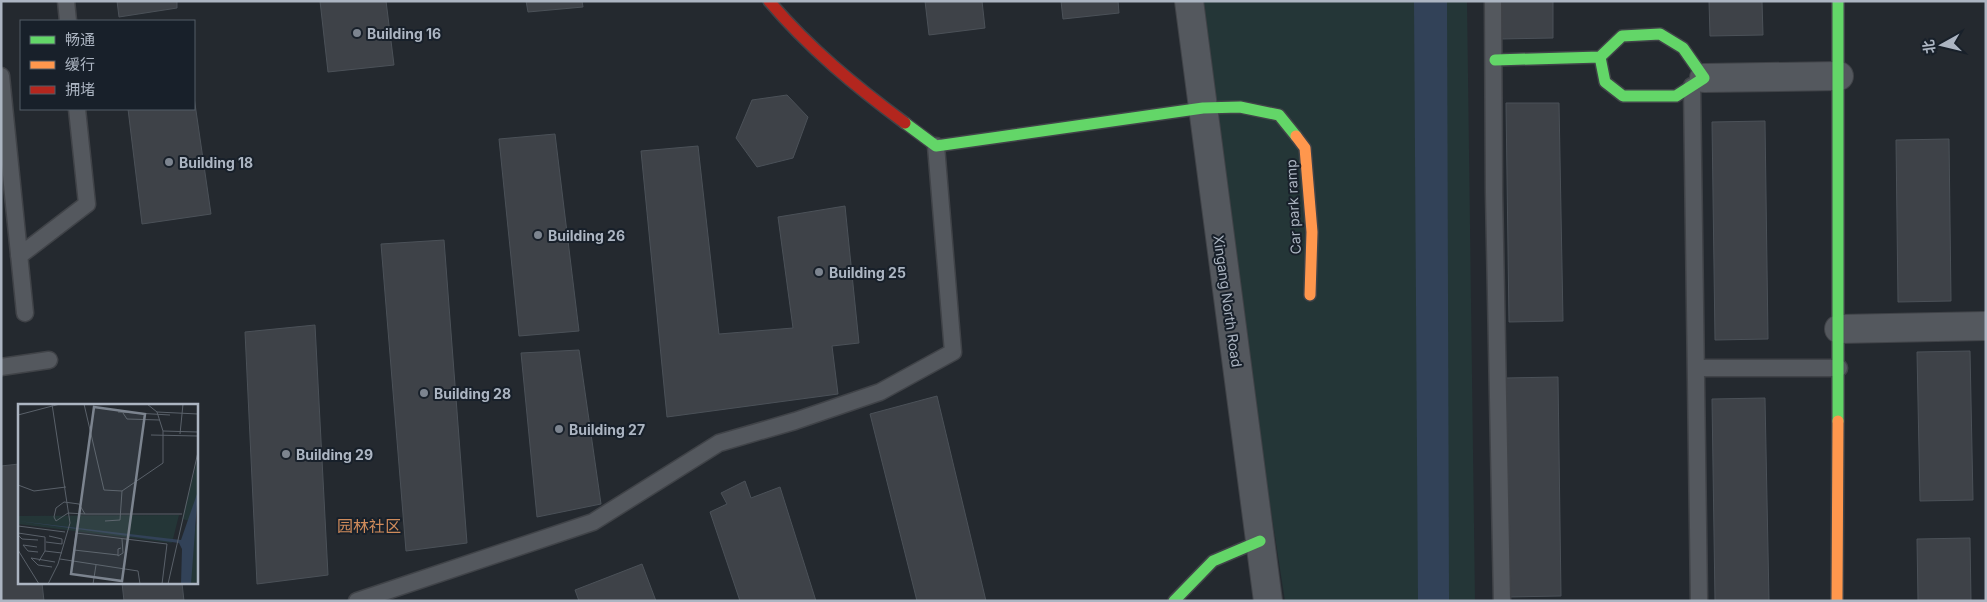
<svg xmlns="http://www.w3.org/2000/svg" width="1987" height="602" font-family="Inter,'Noto Sans SC',sans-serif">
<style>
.green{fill:#243637}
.water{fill:#324258}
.building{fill:#3e4248;stroke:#4b5158}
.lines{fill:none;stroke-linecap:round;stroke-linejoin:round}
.lane-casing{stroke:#404348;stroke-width:19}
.street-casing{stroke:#404348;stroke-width:30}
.fast-casing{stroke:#404348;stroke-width:14}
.slow-casing{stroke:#404348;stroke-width:14}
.jam-casing{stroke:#404348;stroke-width:14}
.lane{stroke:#54585e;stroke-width:16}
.street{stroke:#54585e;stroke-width:28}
.fast{stroke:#63d668;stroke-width:11}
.slow{stroke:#ff974d;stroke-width:11}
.jam{stroke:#b3261e;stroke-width:11}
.poi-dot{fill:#7c848f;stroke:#18202a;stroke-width:2}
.labels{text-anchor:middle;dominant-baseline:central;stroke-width:4;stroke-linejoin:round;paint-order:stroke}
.poi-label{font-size:14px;font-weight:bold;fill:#acb5c2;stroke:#18202a;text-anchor:start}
.street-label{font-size:14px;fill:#acb5c2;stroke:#18202a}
.quarter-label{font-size:16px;fill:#cf8b5b;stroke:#18202a}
.inset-road{fill:none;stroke:#5a616a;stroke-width:1}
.view{fill:#7c848f;fill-opacity:0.15;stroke:#7c848f;stroke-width:2.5}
.inset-edge{fill:none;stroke:#acb5c2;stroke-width:2.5}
</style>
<rect width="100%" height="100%" fill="#24292f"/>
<path class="green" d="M1197 1H1467L1475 601H1285L1214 143Z"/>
<path class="water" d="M1414 1H1447L1449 601H1418Z"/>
<path class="building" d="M117 1H177V8L119 17Z
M320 1H386L394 65 328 72Z
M526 1H582L583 7 528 12Z
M925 1H982L985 28 929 35Z
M1061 1H1118L1119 13 1063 19Z
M1500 1H1553V38L1500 39Z
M1709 1H1762L1763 35 1710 36Z
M787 95 808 117 793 158 757 167 736 138 752 100Z
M194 97 211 214 142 224 128 109H194Z
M1506 103H1559L1563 321 1509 322Z
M1765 121 1768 339 1715 340 1712 122Z
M555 134 579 331 519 336 499 139Z
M1949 139 1951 301 1898 302 1896 140Z
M698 146 719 334 793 328 778 217 845 206 859 343 832 346 838 394 667 417 641 151Z
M444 240 467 543 406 551 381 244Z
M315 325 328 575 257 584 245 332Z
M579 350 601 504 537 517 521 353Z
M1970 351 1973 500 1920 501 1917 352Z
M1558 377 1561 596 1508 597 1505 378Z
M937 396 986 601H917L870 414Z
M1765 398 1769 601H1715L1712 399Z
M19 464V583H42L44 601H1V466Z
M745 481 751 498 780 487 816 601H740L710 512 727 504 721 493Z
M1970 538 1971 601H1918L1917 539Z
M642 564 656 601H579L575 590Z
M122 583H182L184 601H124Z"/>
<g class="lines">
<g class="lane-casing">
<path id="lane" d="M66 1 68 21
M1493 1 1494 193 1502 601
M1 76 25 313
M1692 86 1699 601
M19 256 87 204 77 109
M1 367 49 360
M1696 368H1839
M357 601 593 522 719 443 795 421 880 392 953 352 936 146"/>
</g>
<g class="street-casing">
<path id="street" d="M1189 1 1268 601
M1704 78 1839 76
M1839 329 1986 326"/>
</g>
<g class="fast-casing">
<path id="fast" d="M1838 1V421
M1495 60 1600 57 1622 36 1660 34 1683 48 1704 78 1676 96H1623L1605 82 1600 57
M905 123 936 146 1203 108 1240 107 1279 115 1296 136
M1174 601 1213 561 1260 541"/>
</g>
<g class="slow-casing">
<path id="slow" d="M1296 136 1305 148 1312 232 1310 295
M1837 601 1838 421"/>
</g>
<g class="jam-casing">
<path id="jam" d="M769 1C809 48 855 86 905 123"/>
</g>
<use href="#lane" class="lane"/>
<use href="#street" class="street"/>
<use href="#fast" class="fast"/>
<use href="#slow" class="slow"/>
<use href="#jam" class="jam"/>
</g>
<g class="poi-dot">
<circle cx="357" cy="33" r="5"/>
<circle cx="169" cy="162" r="5"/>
<circle cx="538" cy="235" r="5"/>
<circle cx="819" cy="272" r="5"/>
<circle cx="424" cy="393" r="5"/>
<circle cx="559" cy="429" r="5"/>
<circle cx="286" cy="454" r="5"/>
</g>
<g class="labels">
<g class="poi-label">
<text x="367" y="33">Building 16</text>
<text x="179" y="162">Building 18</text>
<text x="548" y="235">Building 26</text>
<text x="829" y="272">Building 25</text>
<text x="434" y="393">Building 28</text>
<text x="569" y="429">Building 27</text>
<text x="296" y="454">Building 29</text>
</g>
<g class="street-label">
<text transform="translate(1293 207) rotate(-93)">Car park ramp</text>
<text transform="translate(1228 301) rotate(82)">Xingang North Road</text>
</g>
<g class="quarter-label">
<text x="369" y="526">园林社区</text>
</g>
</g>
<g transform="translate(18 404)">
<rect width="180" height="180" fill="#24292f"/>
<path d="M180 54V94L172 117 164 115ZM161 111 154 139 0 120V112ZM180 115V178L171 180 173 139Z" fill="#243637"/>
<path d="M180 87 173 180H163L164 145 161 139 0 117 163 136Z" fill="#324258"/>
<path class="inset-road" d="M66 0 86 86 104 87M100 8 152 11M139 8 180 10M105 9 109 15 142 16M0 11 42 0M145 27 180 28M162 30 165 0M133 31 180 32M0 81 16 87 48 83M67 110 61 100 46 98 38 104 36 113 38 117 50 109 67 110H164M87 117 102 116 104 87 145 59V27L139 8 129 0M0 122 47 128M0 129 27 133V147M0 131 4 135 20 136M28 138 44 140V135L31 132M19 143 5 141 10 147 20 148M103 144 100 145V152L105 149 104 135M0 146 21 180M100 151 56 146 58 129 149 140 144 180M42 155 120 167 122 180M21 157 27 147 44 149M34 163 20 161 13 154 37 158M30 180 40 160 52 119 34 0M75 180 78 161M150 180 180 48"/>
<path class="view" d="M76 3 127 10 104 177 53 170Z"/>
<rect width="180" height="180" class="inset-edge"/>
</g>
<rect width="1987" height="602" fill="none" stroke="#acb5c2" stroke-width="5"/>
<rect x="20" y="20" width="175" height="90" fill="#18202a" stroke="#535c67"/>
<rect x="30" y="36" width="25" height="8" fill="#63d668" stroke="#535c67"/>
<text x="65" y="45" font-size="15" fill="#acb5c2">畅通</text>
<rect x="30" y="61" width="25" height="8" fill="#ff974d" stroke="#535c67"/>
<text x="65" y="70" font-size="15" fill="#acb5c2">缓行</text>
<rect x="30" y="86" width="25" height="8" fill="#b3261e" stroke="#535c67"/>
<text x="65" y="95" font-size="15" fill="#acb5c2">拥堵</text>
<g transform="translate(1942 45) rotate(262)" stroke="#18202a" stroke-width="4" paint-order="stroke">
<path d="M0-4L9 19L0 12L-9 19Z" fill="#acb5c2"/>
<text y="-8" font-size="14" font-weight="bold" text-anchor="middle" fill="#acb5c2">北</text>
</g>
</svg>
